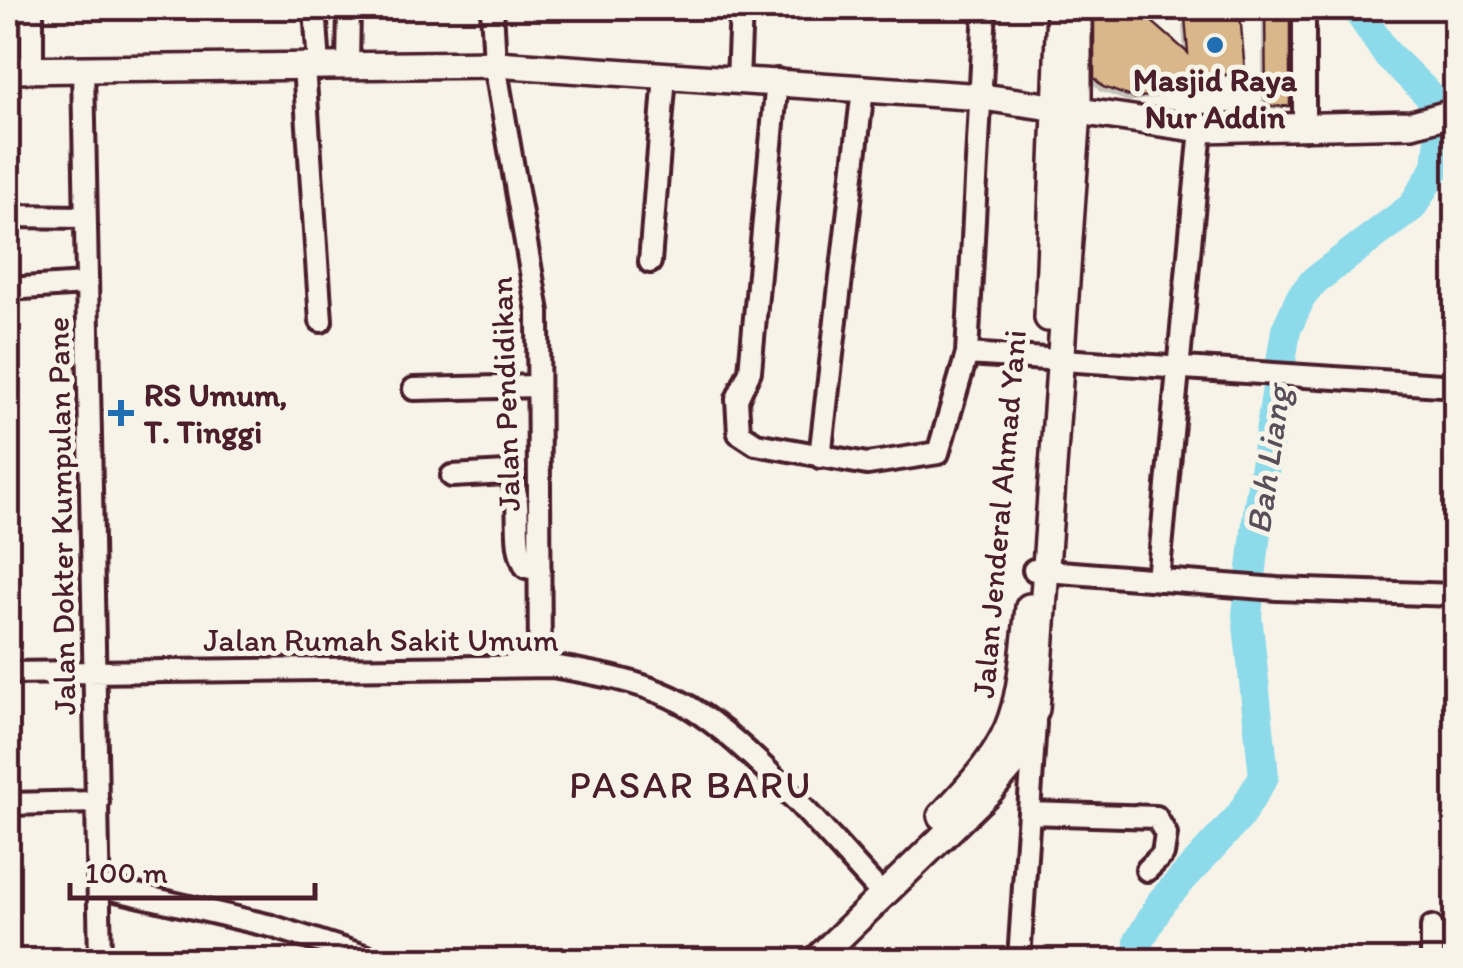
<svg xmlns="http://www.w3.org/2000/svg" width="1463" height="968" font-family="Itim,sans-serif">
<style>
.shadow{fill:#0003}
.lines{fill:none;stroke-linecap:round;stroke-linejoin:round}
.river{stroke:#8cdaea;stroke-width:30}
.building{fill:#d9b78b;stroke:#4a1f2b;stroke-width:2.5}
.minor-casing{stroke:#4a1f2b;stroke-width:28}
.major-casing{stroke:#4a1f2b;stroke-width:32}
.minor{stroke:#f7f3e8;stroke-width:20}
.major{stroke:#f7f3e8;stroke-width:25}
.poi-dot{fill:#1f6fb2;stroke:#f7f3e8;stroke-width:4}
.labels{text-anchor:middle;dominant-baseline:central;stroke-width:10;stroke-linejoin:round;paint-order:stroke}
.poi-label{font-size:32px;font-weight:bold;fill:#4a1f2b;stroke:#f7f3e8}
.street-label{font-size:32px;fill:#4a1f2b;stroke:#f7f3e8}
.water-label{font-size:35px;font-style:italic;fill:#5a4e5b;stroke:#f7f3e8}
.quarter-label{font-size:38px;letter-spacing:2.5px;fill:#4a1f2b;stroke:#f7f3e8}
</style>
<rect width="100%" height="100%" fill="#f7f3e8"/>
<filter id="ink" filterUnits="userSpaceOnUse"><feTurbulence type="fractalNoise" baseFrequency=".01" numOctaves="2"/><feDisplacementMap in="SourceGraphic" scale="20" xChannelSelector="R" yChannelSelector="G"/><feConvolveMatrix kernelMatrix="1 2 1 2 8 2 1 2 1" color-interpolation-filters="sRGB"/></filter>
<g filter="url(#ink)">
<path class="shadow" d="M1087 8H1147L1146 20 1184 53 1182 25 1186 20 1242 72 1238 76 1165 83 1162 97 1128 102 1099 91 1091 82Z
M1262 8H1288V105L1283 109 1262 111Z"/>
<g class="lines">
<path class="river" d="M1138 960 1139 941 1162 901 1240 816 1264 776 1247 615 1259 504 1286 330 1301 297 1315 280 1412 207 1437 166 1440 139 1431 97 1386 53 1356 8"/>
</g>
<path class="building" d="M1094 8H1149V19L1188 53 1185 18 1240 13 1245 73 1168 80 1169 93 1134 98 1103 87 1094 78Z
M1265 8H1290V106L1266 107Z"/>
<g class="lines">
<g class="minor-casing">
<path id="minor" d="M315 8 319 66
M492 8 495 64 538 312 540 666
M304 66 321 321
M348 66 349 8
M83 69 100 960
M32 70V8
M738 80 741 8
M777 80 750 371 737 399 739 433 756 444 867 464 938 453 967 354 985 8
M1304 129V8
M8 216 84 217
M650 262 665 75
M8 289 85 284
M967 354 1046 359
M1062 360 1456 386
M414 389 537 386
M820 457 863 89
M452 476 507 473C527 499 509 538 526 567L540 570
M1034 570 1277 589 1456 595
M1158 580 1201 129
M8 673 553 666C593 673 634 680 671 697 741 729 828 837 883 895
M8 804 98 802
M1029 813 1156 817 1166 834 1163 854 1147 870
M99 886 271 926 377 960
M1019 960 1035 723
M1432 960V927"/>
</g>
<g class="major-casing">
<path id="major" d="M8 70 495 64 983 97 1201 129 1412 124 1456 112
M1048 318 1060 8
M941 816C1020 734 1017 717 1029 607
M816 960 989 792 1013 764 1036 709 1078 111V8"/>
</g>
<use href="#minor" class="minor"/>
<use href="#major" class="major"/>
</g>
</g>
<g class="poi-dot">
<circle cx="1215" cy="45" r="10"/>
<path d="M116 398h10v10h10v10h-10v10h-10v-10h-10v-10h10z"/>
</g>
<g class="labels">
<g class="poi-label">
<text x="1215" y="80">Masjid Raya<tspan x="1215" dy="37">Nur Addin</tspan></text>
<text x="144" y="395" text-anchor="start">RS Umum,<tspan x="144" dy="37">T. Tinggi</tspan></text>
</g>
<g class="street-label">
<text transform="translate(505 394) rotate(-92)">Jalan Pendidikan</text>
<text transform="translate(999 514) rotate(-85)">Jalan Jenderal Ahmad Yani</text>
<text transform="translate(61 516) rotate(-91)">Jalan Dokter Kumpulan Pane</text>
<text x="381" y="640">Jalan Rumah Sakit Umum</text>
</g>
<g class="water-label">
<text transform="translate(1268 460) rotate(-82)">Bah Liang</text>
</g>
<g class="quarter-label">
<text x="691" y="785">PASAR BARU</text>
</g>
</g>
<rect width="1463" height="968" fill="none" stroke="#f7f3e8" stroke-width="40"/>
<rect x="20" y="20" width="1423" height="928" fill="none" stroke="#4a1f2b" stroke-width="4" filter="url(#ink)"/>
<path d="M70 883v15h245v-15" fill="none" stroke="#4a1f2b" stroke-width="5"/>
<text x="85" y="883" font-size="30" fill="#4a1f2b" stroke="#f7f3e8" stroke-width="8" paint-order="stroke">100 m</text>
</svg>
